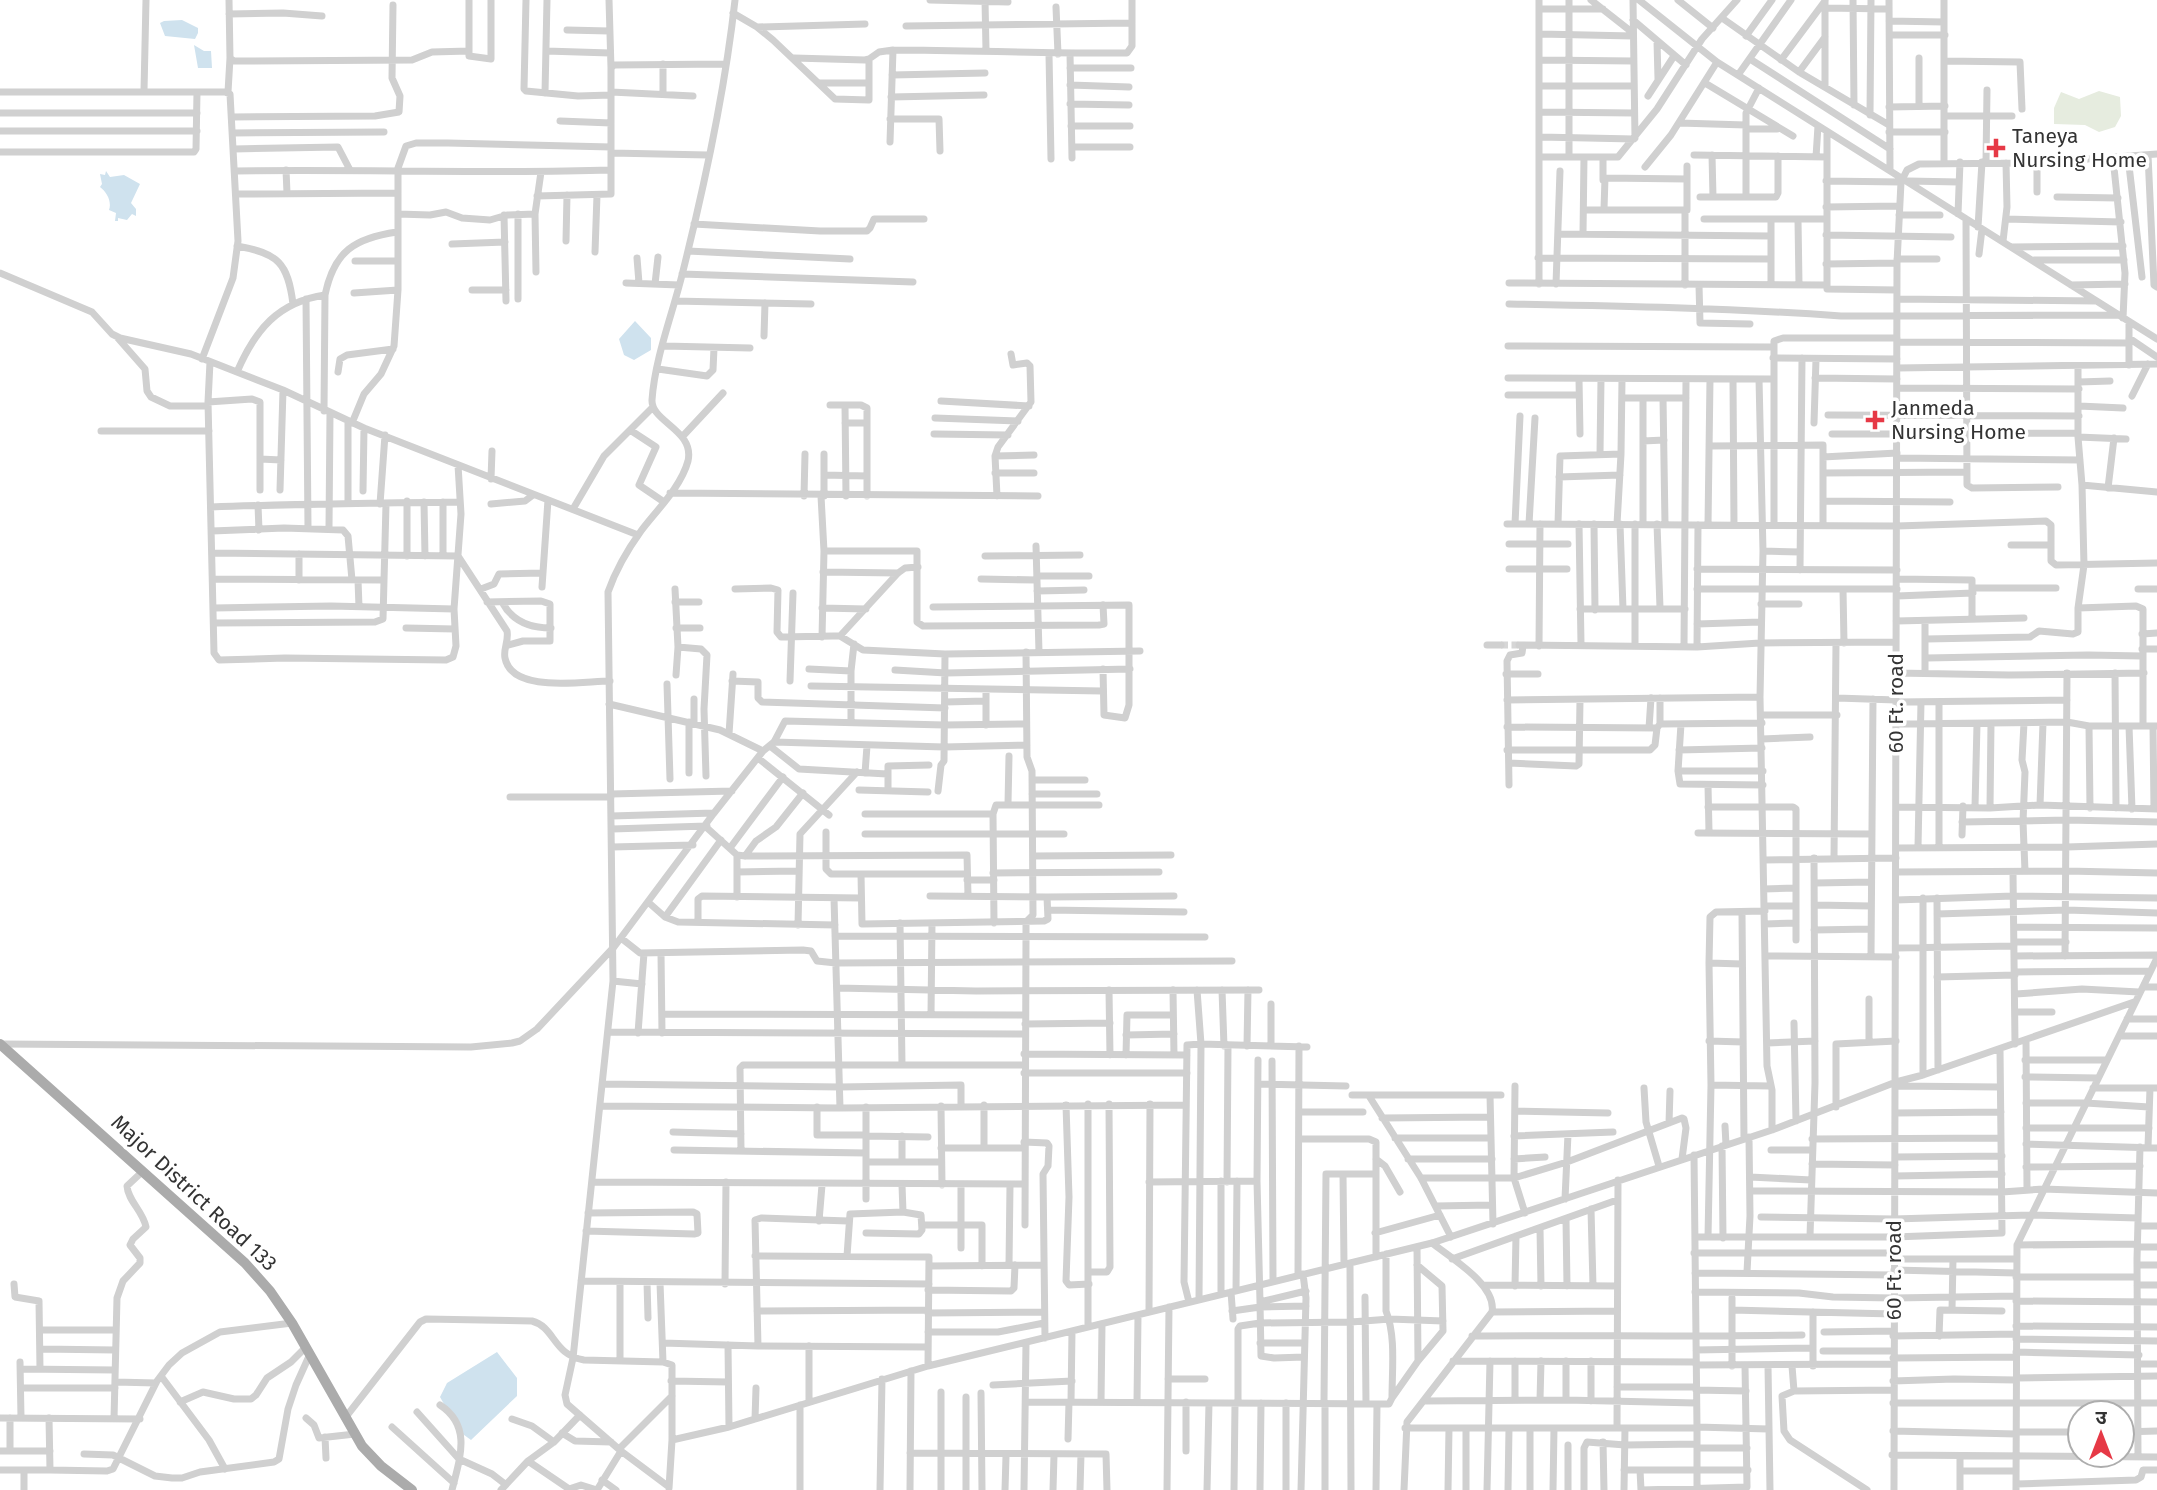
<svg xmlns="http://www.w3.org/2000/svg" width="2157" height="1490" font-family="'Fira Sans','Noto Sans Devanagari',sans-serif">
<style>
.green{fill:#e6ecdf}
.water{fill:#cfe2ee}
.lines{fill:none;stroke-linecap:round;stroke-linejoin:round}
.minor-tunnel{stroke:#d6d6d6;stroke-width:7;stroke-dasharray:7 3.5;stroke-linecap:butt}
.minor{stroke:#d0d0d0;stroke-width:7}
.major{stroke:#ababab;stroke-width:10}
.poi-dot{fill:#e63946;stroke:#fff;stroke-width:2.5}
.labels{text-anchor:middle;dominant-baseline:central;stroke-width:7;stroke-linejoin:round;paint-order:stroke}
.poi-label{font-size:21px;fill:#333;stroke:#fff;text-anchor:start}
.street-label{font-size:21px;fill:#333;stroke:#fff}
</style>
<rect width="100%" height="100%" fill="#fff"/>
<path class="green" d="M2099 91 2120 97 2121 116 2115 127 2099 132 2085 125 2054 124V108L2061 92 2079 99Z"/>
<path class="water" d="M182 20 198 28V33L195 39 165 36 160 23 164 21Z
M194 45 204 51H211L212 68H198Z
M106 171 110 177 124 175 140 184 131 203 136 209V216L132 214 127 220 118 218V221H115L116 213 109 210C112 202 107 192 100 187L102 184 100 174 105 175Z
M635 321 651 338V350L634 360 624 355 619 339Z
M497 1352 517 1378V1396L471 1440 460 1432 440 1397 447 1383Z"/>
<g class="lines">
<path class="minor-tunnel" d="M1501 645H1519"/>
<path class="minor" d="M229 0 230 58 234 61 412 60 432 52 469 51
M469 0V56L491 59V0
M526 0 524 89 526 91 578 96 611 95V68L614 65 725 64
M609 0 611 68
M930 0 1008 2
M985 0 986 50
M1569 0V157
M1591 0 1633 33
M1633 0 1635 138
M1639 0 1717 62 2157 339
M1678 0 1713 28
M1825 0V86
M1853 0 1854 105
M1889 0 1890 170
M1056 7 1058 54
M1825 8 1889 9
M1540 9H1603
M733 13 757 27 773 40 835 99 869 100V59
M229 14 283 13 322 16
M1722 18 1799 72 1889 125
M1633 20 1686 65
M1889 21 1944 22
M906 26 1132 23
M758 27 865 24
M567 30 609 31
M1540 34 1633 36
M1890 35H1945
M1746 36 1772 0
M1657 41 1658 79
M546 51 610 53
M1070 53 1072 158
M1049 54 1051 159
M794 58 865 60 869 59 879 52 893 50C971 50 1049 54 1127 53L1132 46V0
M1919 58V106
M1750 59 1890 149
M1540 60 1633 61
M1781 60 1825 1
M1945 61 2020 62 2022 109
M1070 68H1131
M1799 72 1825 37
M892 75 985 73
M1738 75 1791 0
M820 83H869
M1705 83 1793 136
M1070 85 1129 87
M1540 86H1634
M144 91 146 0
M0 92H225L230 94 238 241 233 278 202 359
M228 92 230 58
M611 92 693 96
M545 93 547 0
M663 94V64
M1648 96 1674 56
M891 97 984 95
M1070 104 1129 105
M1889 107 1945 106
M1539 112 1634 113
M0 113H197
M1870 115 1871 0
M1945 116H2012
M232 117 375 116 399 112 400 96 392 78 393 5
M890 119H939L940 151
M560 121 611 123
M1679 123 1746 125
M1071 126H1130
M1746 129H1777
M0 131H197
M1827 132V289L1897 290
M1889 132H1945
M233 133 384 132
M1540 137 1634 139
M890 142 893 50
M1072 147H1130
M234 149 338 147 350 170
M0 152H194L196 149 197 92
M611 153 708 155
M1694 155 1827 157
M1712 155 1713 197
M2148 155 2154 285 2157 287
M1539 157H1618L1657 109 1702 39 1737 0
M1816 157 1818 126
M2128 157 2142 277
M2113 158 2125 273 2123 318
M1944 162V0
M1986 162 1987 90
M2037 162V192
M1645 167 1671 135 1717 62
M286 170 287 193
M235 171C360 169 485 174 611 170
M1603 180V158
M1826 181 1901 182
M1908 181 1959 182
M236 194 398 193
M537 196 611 194V95
M1746 196V113L1759 88
M1700 197H1776L1778 193V156
M2057 197 2118 198
M1826 207 1899 206
M1604 209 1605 178 1687 179
M1584 210H1687V166
M1685 211V285
M398 214 430 215 446 212 462 218 490 220 507 215 535 214
M1958 214 1960 162
M504 215 506 301
M1899 215H1940
M1704 219H1826
M1966 219 1967 485 1972 488 2058 487
M2006 219 2121 222
M1798 220 1799 284
M694 224 820 231H867L870 228 874 219H924
M1978 227 1982 162
M1558 234 1771 236
M1583 234 1584 157
M1826 235 1951 237
M566 241 567 195
M2003 241 2007 207 2006 163
M452 244 505 242
M237 246C278 253 288 263 293 304
M2012 247 2123 246
M688 251 850 259
M595 252 597 195
M1979 254 1982 229
M637 258 639 283
M1538 258 1771 259
M1897 259H1937
M2034 260H2124
M355 261H398
M1826 264 1897 263
M536 272 535 214 541 172
M0 273 92 312 112 334 120 338 191 354 283 390 364 428 638 535
M682 274 913 282
M626 283 679 285
M1509 283 1826 285
M655 284 658 257
M1539 284V0
M1556 284 1560 171
M1771 284V219
M1699 285 1700 323 1750 324
M2071 285 2125 284
M472 290H506
M354 293 398 290
M306 299 308 528
M518 299V214
M1897 299 2096 301
M675 301 811 304
M1509 304C1620 306 1730 308 1841 316L2119 315
M116 336 145 369 147 391 151 397 170 406H208
M764 336 765 303
M2129 338 2157 357
M1897 342 2129 343
M664 346 750 348
M1508 346 1773 347
M1773 358 1897 359
M210 362 208 402 214 653 219 660 285 658 446 660 453 657 456 646 454 609 461 514 458 465
M2129 365V322
M2078 367V437L2082 485 2157 492
M1897 368 2157 364
M658 369 707 376 713 370 714 348
M237 372C255 330 278 302 325 295
M338 372 340 359 347 355 393 349
M1508 378 1773 379
M1815 378 1897 379
M1579 379 1580 434
M1759 379 1763 551 1760 697 1767 1066 1772 1090V1130
M1733 380 1734 525
M2079 382 2110 381
M1897 388 2079 389
M1508 395H1579
M2132 396 2148 364
M1622 398H1686
M1643 398V524
M1663 398 1665 524
M941 401 1029 406
M208 402 252 399 260 402V490
M830 405H861L867 408V496
M845 405 846 496
M2079 406 2123 408
M324 411 325 295C334 251 355 238 397 232
M1828 415 2079 416
M935 418 1018 421
M352 423 364 394 381 374 394 346 398 290V168L406 146 416 143H448L611 147
M845 423H867
M1814 423 1816 359
M630 430 656 447 639 485 664 502
M101 431H209
M934 434 1008 435
M1832 434 2078 433
M682 437 723 393
M2078 437 2126 439
M1643 441 1664 440
M1709 446 1823 445V525
M824 454V496
M1600 454 1601 379
M995 456 1034 455
M1823 457 1897 453
M1897 458 2080 460
M260 459 281 460
M995 473H1034
M1823 473 1966 472
M824 475 867 476
M1559 477 1620 475
M491 479 492 451
M2108 488 2114 438
M280 490 283 390
M363 491 364 428
M670 493 1038 496
M804 496 805 454
M821 496 824 551 822 637
M997 496 995 456 998 447 1031 402 1030 366 1027 363 1013 365 1011 354
M407 501V556
M1823 501 1950 502
M424 502 425 556
M348 503V421
M380 504 385 435
M491 504 525 501 533 495
M258 505 259 530
M211 507C294 504 377 503 459 502
M573 509 604 456 653 407
M1507 524 1897 526 2046 521 2051 525V561L2056 565 2157 563
M1515 524 1520 416
M1529 524 1535 418
M1558 524 1560 456 1621 454
M1579 524 1581 644
M1594 524 1595 610
M1617 524 1621 454 1622 379
M1620 524 1623 609
M1657 524 1660 608
M1708 525 1710 379
M1774 525V341L1783 338H1897
M329 528 330 413
M212 531 284 528 343 530 348 536 352 580
M1509 544H1568
M2011 545H2051
M1036 546 1039 652
M824 551H917V622L923 626 1099 625 1104 624 1103 605
M1763 551 1800 552
M213 553 458 556 507 631C509 641 503 649 505 658 512 694 583 681 610 681
M299 554V580
M443 555V502
M985 556 1080 555
M1509 569H1567
M1697 569 1897 570
M1800 570 1802 358
M823 572 898 573
M1037 576H1089
M214 579 384 580
M981 579 1037 580
M1897 579 1972 580V619
M358 580 359 607
M542 587 548 500
M1973 588H2056
M481 589 494 584 499 574 542 573
M675 589 678 647 701 649 707 655 704 709 706 776
M735 589 771 588 778 590 777 632 781 637 833 636H840L863 650 945 654 1140 651
M1697 589H1897
M1843 589 1844 643
M2138 589H2157
M1037 591 1084 590
M1897 596 1973 593
M487 602 541 601 550 604V641H523L508 645
M502 602C512 621 530 628 551 628
M675 602H699
M1761 604H1799
M933 607 1129 605V705L1125 718 1104 715 1103 669
M214 608 331 606 454 609
M822 608 866 609
M2078 608 2136 606 2143 609V726
M1580 609H1685
M1896 621 2024 618
M1925 621V673
M214 623 375 622 383 619 386 504
M1697 624 1760 622
M406 628 455 629
M676 628H700
M2142 634 2157 633
M840 636 898 573 905 568 918 567
M1926 639 2030 637 2039 631 2073 634 2078 632V608L2084 565 2082 485
M1487 645H1501
M1519 645 1697 647 1760 643 1896 642
M1539 646 1540 524
M1635 646V524
M1684 647 1686 380
M1697 647 1698 525
M2142 649H2157
M1926 658 2088 655 2142 656
M809 669 851 671
M895 670 946 673 1130 669
M1896 673 2009 675 2144 673
M2115 673 2116 808
M1506 674H1538
M676 675 678 647
M732 681 758 682V698L762 702 945 708
M790 681 793 593
M667 684 670 779
M811 686 1102 691
M986 689V725
M1660 698V724
M1837 698 1896 700
M1507 700 1760 697
M945 702 985 701
M1896 702 2067 700
M1939 702V847
M609 704 720 730 763 751
M1762 715H1837
M689 722V773
M851 722V671L854 644
M694 723V699
M2024 723 2022 760 2025 772 2023 822 2025 871
M1681 724 1678 771 1680 784 1763 785
M1896 724 2067 722 2089 726H2157
M2089 726 2090 808
M2129 726 2132 809
M2153 726 2154 809
M1507 727 1657 728
M1649 728 1651 698
M729 734 733 674
M1762 739 1810 737
M774 742 944 747 1027 745
M770 746 799 769 887 774
M1507 750H1650L1655 745 1657 728 1660 724 1762 723
M1679 750 1762 748
M758 758 829 815
M1509 763 1576 766 1579 764 1580 700
M1678 771H1763
M865 773 867 746
M1032 780H1085
M1509 785 1507 661 1510 655 1522 653 1523 646
M1708 785 1709 832
M859 790 928 792
M888 791V766L929 765
M938 791 941 765 944 761 945 654
M611 794 732 791
M1032 794H1097
M510 797H611
M1008 804 1009 756
M2040 805 2043 723
M1708 807H1793L1796 809V940
M1896 807 1990 808 2040 805 2157 809
M1975 807 1977 724
M1990 808 1991 723
M865 814H993
M611 816 714 813
M1962 822 2067 820 2157 822
M706 827 737 855 745 856 967 855 968 896
M612 829 707 826
M826 832V869L831 874H967
M1698 833 1871 834
M865 834H1064
M1962 835 1963 806
M612 847 693 845
M1918 847 1921 702
M730 848 783 777
M1896 848 2067 847 2157 844
M745 856 756 841 776 827 803 793
M1033 856 1171 855
M1834 858 1836 643
M1764 860 1896 858
M737 872 799 871
M1896 872 2067 871 2157 873
M2013 872 2015 1044
M993 873 1159 872
M861 874 862 924 1044 921 1048 919 1047 897 1174 896
M967 880H994
M1815 883 1871 882
M1764 889 1795 888
M930 896 1047 897
M737 897V855
M834 898 840 1108
M1923 898V1075
M1937 898 1938 1070
M1896 900 2013 896 2157 898
M648 902 665 917 678 922 835 925
M1815 905 1871 906
M1765 906H1795
M1048 910 1184 912
M1742 913 1744 1139
M1937 914 2067 910 2157 913
M665 917 721 840
M698 922V899L702 896 861 898
M900 923 902 1065
M994 923 993 814 996 805H1099
M1765 924 1796 923
M798 925 800 834 857 772
M2014 927 2157 928
M1814 930 1871 929
M835 936 1205 937
M621 938 640 953 803 950 811 951 817 961 836 963 1232 961
M2014 942H2066
M1896 948 2014 946
M661 953 662 1033
M1765 956 1896 957
M1871 956 1873 699
M2015 956 2157 955
M2065 956 2067 673
M1709 963 1742 964
M2015 972 2150 971
M1937 977 2015 975
M613 981 642 984
M2143 987H2157
M837 988 976 991 1259 990
M1109 990 1110 1055
M1173 990 1174 1055
M1197 990 1201 1044 1199 1300
M1222 990 1224 1046
M2016 994 2082 989 2139 992
M1271 1004V1046
M2015 1012H2052
M662 1014 1025 1015
M931 1015 932 923
M2127 1019H2157
M1794 1023 1796 1121
M1025 1024 1110 1023
M609 1032 1024 1034
M638 1033 644 953
M1126 1035 1174 1034
M2119 1036H2157
M2026 1040 2027 1190
M1709 1041 1743 1042
M1869 1042V999
M1767 1043 1815 1041
M0 1044 471 1047 512 1043 520 1041 537 1029 614 947 714 813 763 751 774 742 785 721 944 725 1026 724
M1247 1046 1248 990
M1024 1054 1187 1055
M1126 1055 1127 1015H1173
M1258 1060 1257 1181 1260 1302 1306 1291
M2025 1060H2107
M1272 1061 1273 1281
M1024 1073H1187
M2025 1077 2098 1078
M602 1084 840 1087 961 1085V1106
M1258 1084 1346 1086
M1711 1085 1770 1086
M1515 1086 1514 1178 1525 1213
M1896 1086 2000 1087
M1644 1088 1646 1122 1659 1166
M2093 1088H2157
M1352 1095H1501
M1490 1095 1493 1224
M1369 1096 1421 1178 1451 1237
M2026 1103H2086L2149 1107
M1088 1104V1327
M1066 1105 1069 1197 1066 1281 1069 1285 1089 1284
M600 1106 840 1108 1186 1105
M941 1106 942 1185
M817 1107V1135H866
M866 1107V1199
M1836 1107V1044L1896 1041
M1515 1111 1608 1113
M1299 1112H1363
M1895 1113 2001 1112
M1382 1118 1490 1117
M1669 1123 1670 1091
M1725 1126 1726 1145
M2026 1128H2149
M673 1132 741 1134
M866 1136 928 1137
M902 1136V1162
M1514 1136 1613 1132
M1395 1138H1491
M1299 1139H1369L1376 1142V1257
M1812 1139 2001 1138
M1024 1142 1047 1143 1049 1146 1048 1166 1043 1174 1045 1338
M2026 1144 2157 1148
M1722 1146 1723 1238
M2148 1147 2150 1088
M941 1148H1024
M984 1148V1105
M674 1150 866 1153
M1771 1150H1812
M741 1151 740 1068 743 1065H1024
M1895 1157 2002 1156
M1376 1159 1385 1166 1400 1192
M1408 1159H1492
M1514 1159 1545 1157
M866 1162H941
M1812 1164 1895 1165
M2026 1167 2140 1166
M1343 1174 1344 1264
M1895 1176 2002 1174
M1750 1177 1811 1180
M1421 1178H1514L1567 1162 1682 1118 1684 1119 1686 1128 1682 1159
M1221 1181V1294
M592 1182 1025 1184
M1149 1182 1257 1181
M1227 1182 1228 1046
M902 1185 903 1212
M1750 1191 2002 1192 2043 1189 2157 1193
M1565 1199 1568 1134
M1436 1206 1491 1205
M1591 1209 1593 1286
M1761 1217 1894 1219 2030 1215 2138 1218
M1566 1219 1567 1286
M819 1221 822 1185
M922 1225H982V1266
M1025 1225 1026 937V922L1033 915 1032 771 1027 757 1026 652
M2138 1226H2157
M1540 1228 1541 1286
M586 1231 694 1234 698 1233 697 1214 693 1212 588 1213
M1375 1233 1440 1215
M1810 1236 1815 1083 1814 858
M1695 1237H1894L2002 1233 2000 1049
M1708 1237 1711 1085 1709 963 1710 917 1716 912 1765 911
M2017 1245 2137 1244
M2137 1247H2157
M961 1248V1185
M1694 1253H1894
M755 1256 929 1257 928 1366
M847 1256 850 1214 903 1212 921 1215 922 1230 919 1234 866 1233
M1452 1259 1617 1200
M1894 1259H2016
M1350 1263 1351 1490
M1009 1265 1010 1185
M1417 1265 1442 1286 1443 1331 1418 1361
M2137 1265H2157
M929 1266 1043 1265
M1894 1270 2016 1273
M1090 1272H1107L1110 1267 1109 1104
M1747 1272 1750 1216 1749 1137
M1695 1273 1894 1275
M1298 1275 1299 1046
M2016 1277H2137
M581 1281 929 1284
M647 1282 648 1318
M620 1283V1361
M660 1283 663 1362
M14 1284 15 1297 39 1301 40 1369
M725 1284 726 1182
M1483 1285 1617 1286
M2137 1285H2157
M1515 1286 1516 1236
M928 1290 1011 1291 1014 1288 1015 1265
M1236 1291 1237 1181
M1231 1292 1233 1319
M1695 1292 1799 1293 1833 1297 1894 1298 2016 1296
M1365 1297 1366 1404
M1732 1298V1310
M2016 1301 2157 1302
M1189 1302 1184 1282 1187 1045 1201 1044 1307 1047
M1260 1302 1261 1356 1274 1358 1304 1357
M1952 1310 1953 1259
M757 1311 928 1310
M1232 1311 1260 1307 1306 1306
M1149 1312 1150 1104
M1492 1312 1617 1311
M1813 1312V1366
M928 1313 1044 1312
M2016 1326 2157 1327
M40 1330H116
M928 1332H998L1044 1323
M1824 1332 1894 1331
M1472 1336C1582 1335 1692 1337 1802 1335
M1893 1336 2016 1334
M1939 1336 1940 1310 2002 1311
M2016 1339 2157 1341
M663 1343 758 1346 928 1347
M1260 1343H1304
M728 1345 729 1427
M758 1346 755 1220 761 1218 848 1221
M41 1349 115 1350
M1696 1350 1813 1348
M1823 1351H1893
M2016 1352 2139 1355
M1893 1358 2016 1357
M1453 1361 1696 1362
M1566 1361V1400
M1591 1361V1401
M20 1362 21 1418
M2139 1364H2157
M1696 1365 1893 1364
M1732 1366V1310L1894 1314
M1768 1366 1770 1490
M1792 1366 1794 1391
M21 1369 115 1370
M161 1376 209 1440 225 1469
M2016 1378 2157 1376
M1168 1379H1205
M671 1381 728 1382
M1893 1381 1954 1379 2016 1380
M115 1382 156 1383
M993 1385 1072 1381
M1617 1387H1696
M21 1388H115
M1696 1390 1746 1391
M941 1392V1490
M981 1393 982 1490
M966 1397V1490
M1392 1398 1418 1361 1417 1247
M1515 1400V1361
M1540 1400 1541 1361
M1424 1401 1566 1400 1696 1403
M180 1402 203 1392 234 1399H251L256 1395 267 1378 291 1362 306 1347
M809 1402V1346
M1026 1402 1389 1404 1392 1398C1392 1370 1396 1336 1386 1311V1254
M1071 1402 1072 1331
M1101 1402 1102 1324
M1137 1402 1138 1315
M1186 1402V1451
M1238 1403V1329L1240 1326 1260 1323 1351 1322 1390 1319 1443 1321
M1286 1403V1490
M1324 1403 1326 1174H1376
M1325 1403V1490
M1893 1403H2157
M440 1405C472 1426 460 1458 452 1490
M417 1412 459 1459 492 1474 505 1484
M0 1418 140 1419
M10 1418V1451
M306 1418 314 1425 319 1438 355 1434
M345 1418 420 1322 426 1319 532 1321C555 1327 553 1355 584 1360L663 1362 672 1365V1440L669 1488
M114 1419 117 1298 123 1281 140 1263V1258L130 1245 133 1239 146 1227C143 1211 128 1201 127 1186L143 1171
M512 1419 532 1426 554 1442 580 1415
M755 1419 756 1388
M392 1427 454 1483
M1697 1427 1768 1429
M1405 1428H1697L1694 1155
M1466 1428V1490
M1530 1428V1490
M1617 1428 1618 1180
M1697 1428V1490
M1893 1431 2016 1434
M2016 1432H2080
M2122 1432 2157 1431
M562 1433 575 1441 611 1442
M325 1437 326 1458
M1068 1439 1069 1402
M672 1440 729 1427 928 1366 1432 1243 1772 1130 1896 1082 1923 1075 2134 1002
M1603 1442 1604 1490
M1568 1445V1490
M1697 1448H1747
M619 1449 672 1396
M0 1451H50
M910 1453 1106 1454 1107 1490
M84 1454 113 1455 155 1476 172 1478H182L200 1472 274 1462 279 1459 288 1409 296 1385 310 1354
M1892 1455 2157 1457
M2138 1457 2137 1259 2140 1147
M528 1461 569 1489 581 1485 597 1490
M0 1470H50L49 1418
M24 1470V1490
M50 1470 107 1471 113 1469 157 1381 169 1365 182 1353 220 1332 292 1323
M1624 1470H1748
M1640 1470 1641 1490
M1960 1471H2016
M602 1480 616 1490
M2016 1484 2136 1480 2141 1477 2143 1470H2157
M669 1487 621 1451 567 1404 565 1395 573 1358 613 981 608 592C615 572 628 549 641 531 656 511 681 487 688 461 695 430 651 422 652 400 655 357 673 313 683 271 705 183 725 91 735 0
M501 1490 528 1461 554 1442
M597 1490 621 1451
M800 1490V1405
M880 1490 882 1379
M910 1490 911 1371
M1005 1490 1006 1456
M1024 1490 1026 1343
M1053 1490 1054 1455
M1080 1490 1081 1454
M1167 1490 1169 1307
M1207 1490 1209 1403
M1234 1490 1235 1403
M1260 1490 1261 1403
M1301 1490 1306 1298 1303 1274
M1376 1490 1377 1404
M1404 1490 1407 1422 1492 1312C1497 1285 1451 1258 1432 1243
M1448 1490 1449 1428
M1487 1490 1490 1361
M1508 1490 1509 1428
M1553 1490 1554 1428
M1584 1490V1448L1587 1442 1625 1445 1697 1444
M1624 1490 1625 1428
M1641 1490 1747 1487 1745 1366
M1867 1490 1790 1440 1784 1431 1782 1396 1794 1391 1893 1390
M1894 1490 1897 263 1901 182 1907 170 1919 164 2031 163 2157 154
M1960 1490V1456
M2016 1490 2017 1245 2157 958"/>
<path class="major" d="M0 1044 245 1263 270 1291 292 1323 362 1446 381 1466 412 1490"/>
</g>
<g class="poi-dot">
<path d="M1992.5 137.5h7v7h7v7h-7v7h-7v-7h-7v-7h7z"/>
<path d="M1871.5 409.5h7v7h7v7h-7v7h-7v-7h-7v-7h7z"/>
</g>
<g class="labels">
<g class="poi-label">
<text x="2012" y="136">Taneya<tspan x="2012" dy="24">Nursing Home</tspan></text>
<text x="1891" y="408">Janmeda<tspan x="1891" dy="24">Nursing Home</tspan></text>
</g>
<g class="street-label">
<text transform="translate(1896 703) rotate(-90)">60 Ft. road</text>
<text transform="translate(194 1193) rotate(43)">Major District Road 133</text>
<text transform="translate(1894 1270) rotate(-90)">60 Ft. road</text>
</g>
</g>
<g transform="translate(2101 1434)"><circle r="33" fill="#ffffff" stroke="#adadad" stroke-width="2"/>
<path d="M0-5L12 26L0 18L-12 26Z" fill="#e63946"/>
<text y="-10" font-size="19" font-weight="bold" text-anchor="middle" fill="#333333">उ</text>
</g>
</svg>
